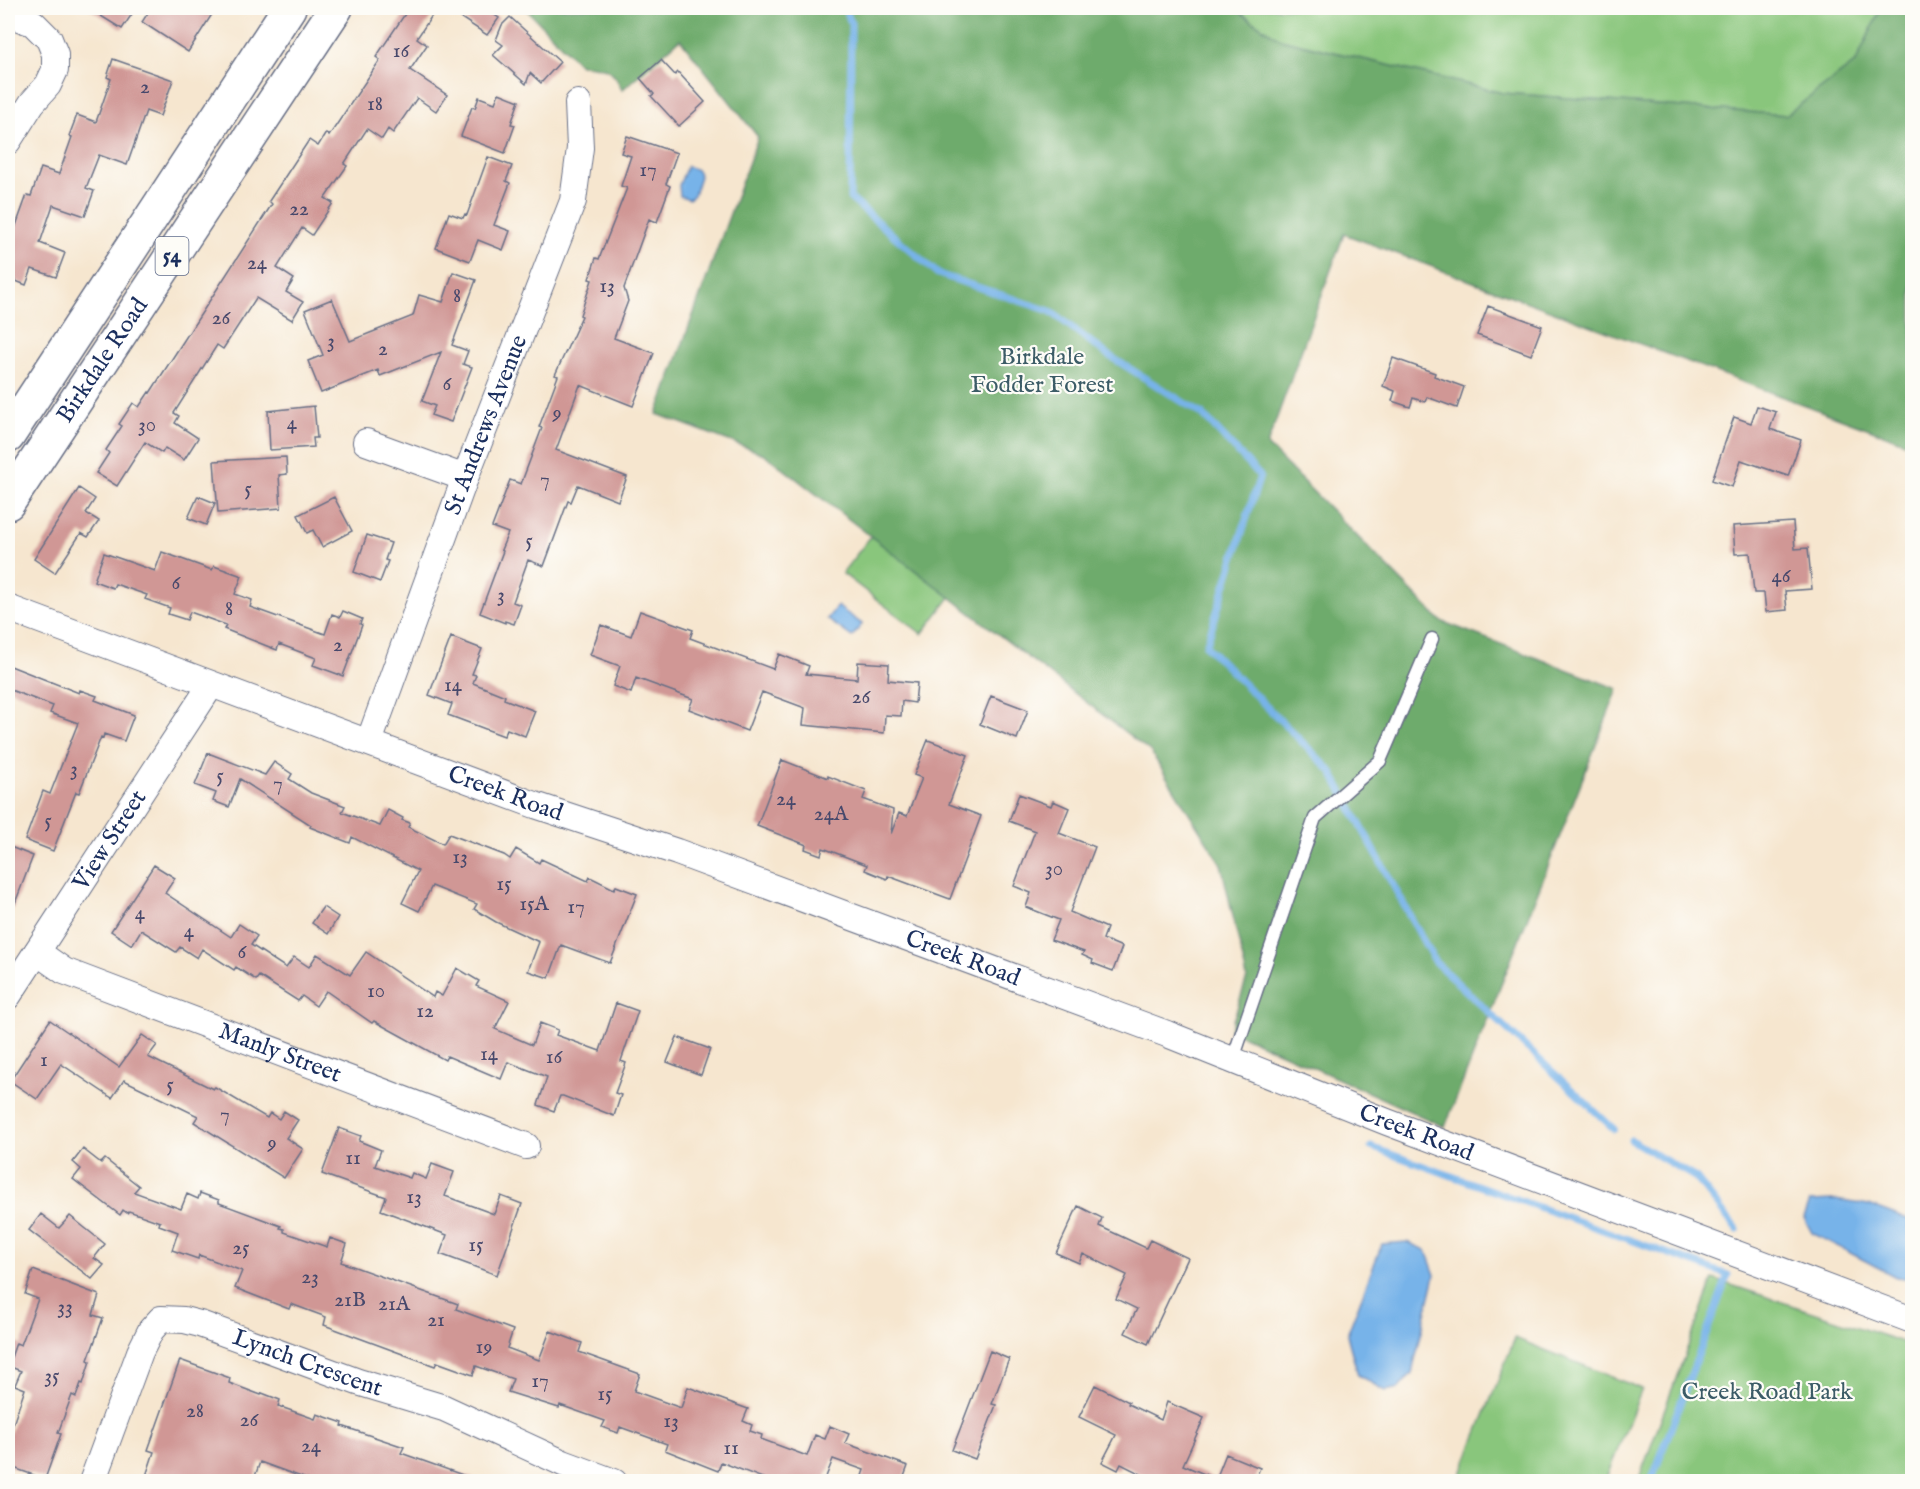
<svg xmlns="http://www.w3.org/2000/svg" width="1920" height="1489" font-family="'IM FELL English',serif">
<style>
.green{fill:#89c67c;stroke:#527a6d;stroke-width:1.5}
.forest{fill:#6eab6c;stroke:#446d65;stroke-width:1.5}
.water{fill:#77b3e9;stroke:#4971a4;stroke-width:1.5}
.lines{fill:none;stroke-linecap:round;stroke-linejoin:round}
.stream{stroke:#77b3e9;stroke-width:7}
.building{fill:#d09795}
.service-casing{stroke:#686f86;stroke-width:15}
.minor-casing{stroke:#686f86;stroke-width:28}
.primary-casing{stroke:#686f86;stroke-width:36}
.service{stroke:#fff;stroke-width:12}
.minor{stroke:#fff;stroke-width:26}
.primary{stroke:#fff;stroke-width:33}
.labels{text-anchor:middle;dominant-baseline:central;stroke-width:4.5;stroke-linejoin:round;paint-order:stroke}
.number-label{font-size:21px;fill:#48496c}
.shield{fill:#fdfcf7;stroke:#5f6c8c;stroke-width:1.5}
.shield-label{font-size:22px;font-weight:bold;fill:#1b2f5e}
.park-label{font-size:24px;fill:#3c5c67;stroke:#fdfcf7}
.street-label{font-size:24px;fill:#1b2f5e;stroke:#fdfcf7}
</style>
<rect width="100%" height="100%" fill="#fdfcf7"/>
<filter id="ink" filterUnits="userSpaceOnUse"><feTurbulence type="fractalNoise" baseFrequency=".0167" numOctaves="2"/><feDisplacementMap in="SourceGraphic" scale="12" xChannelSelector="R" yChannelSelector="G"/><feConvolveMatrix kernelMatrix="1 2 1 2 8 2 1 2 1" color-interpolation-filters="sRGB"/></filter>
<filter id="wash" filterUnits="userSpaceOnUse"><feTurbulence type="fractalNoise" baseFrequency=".008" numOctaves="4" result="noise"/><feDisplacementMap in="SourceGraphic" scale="24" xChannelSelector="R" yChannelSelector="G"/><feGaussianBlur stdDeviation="1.35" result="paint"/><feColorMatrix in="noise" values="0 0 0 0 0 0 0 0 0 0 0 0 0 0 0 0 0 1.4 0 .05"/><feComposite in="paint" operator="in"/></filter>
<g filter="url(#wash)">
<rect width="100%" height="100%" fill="#f6e6cf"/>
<path class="green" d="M1233 8H1881L1856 62 1786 115 1503 93 1280 39Z
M871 536 951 596 922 634 842 573Z
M1713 1279 1912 1345V1481H1638Z
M1515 1338 1642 1389 1605 1481H1458Z"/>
<path class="forest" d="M525 8H1233L1280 39 1503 93 1786 115 1856 62 1881 8H1912V445L1344 234 1267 445 1441 621 1618 689 1445 1127 1230 1030 1247 978 1221 864 1151 752 764 454 657 414 758 137 680 39 622 90C612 66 604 67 580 65Z"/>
<path class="water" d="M687 166 697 170 700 176 694 195 689 199 680 196 679 185Z
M837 606 862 624 852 637 827 619Z
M1835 1200 1869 1205 1912 1221V1279L1896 1277 1812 1233 1804 1218 1810 1201Z
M1407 1242 1426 1250 1435 1275 1412 1373 1399 1388 1385 1391 1358 1375 1347 1335 1382 1244Z"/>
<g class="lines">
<path class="stream" d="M845 8 851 23 850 198 938 274 1050 311 1108 355 1202 414 1260 476 1206 646 1331 771 1435 962 1614 1129
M1631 1140 1696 1178 1737 1230
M1371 1147 1728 1275 1651 1482"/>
</g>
<g id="blocks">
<path class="building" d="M88 8H136L122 29Z
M151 8H216L188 52 142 22Z
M409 8H437L417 38 427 45 410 70 447 95 436 111 417 98 393 133 388 129 382 139 367 129 344 164 347 166 325 198 333 203 312 235 302 228 277 268 294 279 286 292 303 302 292 320 256 298 223 349 217 345 174 413 179 416 175 423 198 438 184 460 165 448 162 453 145 442 117 486 96 473 109 453 106 450 122 426 119 424 133 403 139 407 149 392 150 393 272 204 269 201 309 140 318 146 326 133 329 136 380 60 376 57Z
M446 8H484L499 18 487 35Z
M510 17 560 62 541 83 530 73 526 84 493 55 503 45 496 40 502 25Z
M113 59 173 80 160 116 146 111 127 165 99 155 86 188 94 191 85 216 53 205 40 243 65 253 56 277 32 269 26 285 8 278V232L13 234 27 195 31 196 41 168 59 174 72 137 69 136 77 115 96 122 111 79 107 77Z
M661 60 675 75 678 72 705 102 679 126 651 96 654 94 640 78Z
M499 93 519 101 511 124 515 125 505 153 461 136 472 107 475 108 479 97 495 103Z
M627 136 677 153 666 184 670 186 657 222 649 219 624 288 628 301 614 338 654 353 633 406 580 385 556 450 627 477 618 501 578 485 571 502 568 501 544 566 528 560 513 602 521 605 514 624 505 621V623L480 613 503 551 501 550 508 533 492 527 510 480 521 484 542 428 539 427 558 376 555 375 582 316 580 315 592 280 589 279 596 258 599 259 627 188 621 186 631 156 621 153Z
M488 157 512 166 506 181 510 183 494 225 510 231 503 250 478 240 470 261 436 248 449 213 463 218 465 214 467 215Z
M453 272 476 280 452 345 468 351 463 364 472 367 451 422 431 415 435 406 422 401 441 352 380 376 378 370 321 393 308 361 323 355 305 310 332 299 350 341 413 316 419 295 443 302Z
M1488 306 1542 326 1531 355 1477 335Z
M1393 358 1435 373 1434 376 1464 387 1457 408 1427 397 1425 402 1413 398 1410 407 1392 401 1395 391 1383 386Z
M314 406 317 438H313L314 447 270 450 268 411Z
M1757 406 1776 412 1770 429 1801 440 1788 476 1741 460 1732 487 1712 480 1734 417 1751 423Z
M286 457 287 474 279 475 281 508 218 513 214 461Z
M79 488 95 499 86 513 99 521 88 537 81 533 55 573 34 559Z
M198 496 215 503 206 525 188 518Z
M334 497 352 531 322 547 313 530 307 533 298 515Z
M1793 522 1795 549 1808 548 1812 589 1785 591 1787 610 1766 612 1764 593H1754L1750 553 1735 554 1733 526Z
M367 535 391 543 385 560 388 561 380 582 354 572Z
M162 552 212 570 214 566 242 576 235 594 252 600 250 607 325 634 332 614 340 617 343 611 362 619 360 624 362 625 343 676 313 665 316 658 279 644 277 650 224 629 226 625 190 612 187 620 168 614 170 608 145 599 147 595 115 584 113 588 94 581 104 553 155 571Z
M640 611 693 630 690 638 773 669 779 654 809 666 806 674 857 679 858 662 889 664 888 680 917 683 915 703 902 701 901 716 885 715 884 733 803 725 805 708 762 692 747 731 689 709 693 699 636 678 631 693 613 686 620 666 590 655 601 625 631 636Z
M451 637 482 649 472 674 476 675 473 683 505 696 504 699 535 711 525 736 507 729 504 736 448 715 452 704 429 695Z
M8 665 79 693 80 690 97 696 95 700 134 715 124 741 104 734 103 738 101 737 79 793 76 792 53 851 25 840 43 791 50 794 78 723 50 713 53 706 8 689Z
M991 696 1028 710 1017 739 980 724Z
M928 740 968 755 949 804 981 816 950 899 888 876 887 879 865 870 867 865 823 848 821 855 805 849 806 845 804 844 757 826 782 760 828 778V776L866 791 863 799 893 810 891 834 899 813 907 816 922 778 914 775Z
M208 753 265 775 274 762 292 774 289 779 311 793 345 806 342 812 380 826 388 810 403 818 402 820 410 823 408 827 443 844 449 834 504 855 510 859 516 849 539 863 541 859 588 881 590 877 614 889 616 886 637 894 610 963 561 945 549 978 528 971 539 942 496 922 474 909 477 904 432 886 419 911 402 903 418 871 352 837 350 843 310 827 311 825 240 779 229 807 213 801 216 793 195 785Z
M1019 794 1051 806 1053 801 1069 808 1059 833 1095 847 1070 912 1107 928 1103 939 1122 947 1113 971 1092 963 1093 960 1082 955 1084 952 1051 940 1059 920 1026 907 1031 893 1014 886 1035 831 1009 821Z
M8 846 33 856 9 919 8 918Z
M154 865 175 878 165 893 231 937 239 924 257 936 251 945 286 968 294 957 309 967 317 954 350 975 366 952 433 997 435 992 442 996 457 968 479 981 476 986 509 1001 495 1029 532 1045 540 1023 558 1030 556 1035 600 1051 616 1003 638 1011 621 1061 626 1063 615 1093 621 1095 614 1116 563 1096H560L554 1111 538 1105 547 1077 508 1062 501 1079 447 1056 445 1060 374 1021 372 1023 326 991 316 1006 302 996 298 1001 259 976 256 980 236 967 234 970 202 949 197 958 180 947 176 952 141 930 132 945 111 931Z
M323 907 338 917 328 934 312 923Z
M50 1020 119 1067 142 1035 157 1045 148 1057 213 1089 215 1087 267 1118 270 1113 279 1119 284 1111 298 1120 286 1138 303 1149 284 1178 194 1122 198 1116 124 1080 112 1098 61 1064 37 1099 10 1081Z
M677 1037 710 1049 701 1075 667 1062Z
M339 1128 361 1136 359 1141 381 1150 375 1166 410 1178 412 1173 426 1179 432 1164 454 1172 445 1196 494 1214 501 1196 522 1204 497 1275 440 1254 447 1235 381 1210 386 1197 322 1174Z
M83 1149 101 1163 105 1159 139 1186 134 1192 181 1209 187 1194 198 1199 200 1193 219 1200V1203L281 1226 280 1228 284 1229V1232L327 1247 330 1238 347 1244 341 1262 458 1304 456 1309 513 1330 507 1348 539 1360 550 1331 582 1343 579 1352 640 1374 634 1391 681 1408 688 1387 748 1409 743 1421 752 1425 750 1431 762 1435 761 1439 807 1456 815 1435 825 1439 830 1426 849 1434 845 1443 908 1466 902 1482H860L864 1470 833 1459 824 1482H773L721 1462 718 1471 665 1450 667 1444 620 1427 618 1433 602 1427 605 1421 560 1405 559 1408 508 1392 513 1379 476 1366 473 1375 437 1362 435 1366 324 1325 326 1317 291 1304 289 1309 235 1288 242 1271 199 1255 198 1259 172 1250 178 1232 159 1225 160 1222 129 1211 127 1213 123 1210 120 1215 73 1179 81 1169 73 1162Z
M1078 1206 1102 1218 1099 1226 1146 1248 1150 1240 1188 1258 1148 1344 1125 1333 1137 1309 1116 1299 1127 1275 1083 1254 1079 1263 1056 1253Z
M41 1214 59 1228 70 1216 105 1244 94 1258 104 1265 92 1279 29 1230Z
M33 1270 99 1295 93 1315 103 1318 88 1360 90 1361 83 1384 81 1383 76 1397 72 1395 58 1433 61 1434 45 1479 8 1466V1439L25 1389 15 1385 21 1371 8 1366 16 1343 21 1345 38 1299 25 1294Z
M990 1351 1009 1359 992 1404 996 1405 975 1459 952 1450Z
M180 1360 230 1378 229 1383 261 1395 262 1393 280 1400 278 1406 315 1419 317 1414 343 1423 342 1426 404 1447 401 1453 474 1479V1482H315L260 1462 253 1482H144L154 1452 148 1450Z
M1095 1385 1129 1402 1128 1404 1161 1420 1167 1402 1204 1418 1183 1465 1216 1479 1226 1454 1260 1468 1254 1482H1157L1121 1464 1118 1470 1102 1462 1116 1435 1079 1417Z"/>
</g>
</g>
<g filter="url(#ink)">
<use href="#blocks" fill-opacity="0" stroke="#686f86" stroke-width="1.5"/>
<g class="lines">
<g class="service-casing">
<path id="service" d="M1233 1059 1315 818 1380 761 1432 639"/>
</g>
<g class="minor-casing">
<g id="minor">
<path d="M8 14 33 23 49 39 55 54V70L48 85 32 103 8 141"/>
<path d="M366 442 465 478"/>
<path id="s1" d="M8 608 535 805 677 852 1167 1034 1387 1122 1912 1320"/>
<path id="s2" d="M369 742 465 478 573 201 580 148 578 103"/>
<path id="s3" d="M37 952 64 971 526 1146"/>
<path id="s4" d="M8 996 211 685"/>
<path id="s5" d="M92 1482 140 1352 151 1330 161 1319 184 1320 200 1324 358 1382 444 1408 563 1463 614 1482"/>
</g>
</g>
<g class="primary-casing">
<g id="primary">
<path d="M8 436 289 8"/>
<path id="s6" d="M8 503 336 8"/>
</g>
</g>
<use href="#service" class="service"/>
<use href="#minor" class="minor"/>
<use href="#primary" class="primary"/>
</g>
</g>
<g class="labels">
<g class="number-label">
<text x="401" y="51">16</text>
<text x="145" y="87">2</text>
<text x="375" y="104">18</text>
<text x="648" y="170">17</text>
<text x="299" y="209">22</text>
<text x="257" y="263">24</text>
<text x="607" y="286">13</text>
<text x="457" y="296">8</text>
<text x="221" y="318">26</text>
<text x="331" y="341">3</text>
<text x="383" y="349">2</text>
<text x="447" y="384">6</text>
<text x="557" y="413">9</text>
<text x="292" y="423">4</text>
<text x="147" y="425">30</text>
<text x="545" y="480">7</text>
<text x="248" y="489">5</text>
<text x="529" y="541">5</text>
<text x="1781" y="576">46</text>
<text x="176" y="583">6</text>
<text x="501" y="595">3</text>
<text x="229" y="609">8</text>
<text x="338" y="645">2</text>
<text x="453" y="685">14</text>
<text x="861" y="697">26</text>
<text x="74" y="769">3</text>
<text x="220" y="776">5</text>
<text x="278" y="784">7</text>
<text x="786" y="799">24</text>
<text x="831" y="814">24A</text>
<text x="48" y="821">5</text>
<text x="460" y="857">13</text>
<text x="1054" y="869">30</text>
<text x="504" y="884">15</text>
<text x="534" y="904">15A</text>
<text x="576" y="907">17</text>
<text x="140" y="913">4</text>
<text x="189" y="931">4</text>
<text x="242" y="952">6</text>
<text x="376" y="991">10</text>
<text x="425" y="1011">12</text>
<text x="489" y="1054">14</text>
<text x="554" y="1057">16</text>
<text x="44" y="1060">1</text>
<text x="170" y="1085">5</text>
<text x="225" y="1115">7</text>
<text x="272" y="1143">9</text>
<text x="353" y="1158">11</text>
<text x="414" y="1197">13</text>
<text x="476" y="1245">15</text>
<text x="241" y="1248">25</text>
<text x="310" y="1277">23</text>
<text x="350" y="1300">21B</text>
<text x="394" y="1304">21A</text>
<text x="65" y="1307">33</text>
<text x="436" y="1320">21</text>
<text x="484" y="1347">19</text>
<text x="52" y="1376">35</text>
<text x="540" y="1381">17</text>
<text x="605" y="1394">15</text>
<text x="195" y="1411">28</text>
<text x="249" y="1420">26</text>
<text x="671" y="1421">13</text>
<text x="311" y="1446">24</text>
<text x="731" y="1448">11</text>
</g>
<rect class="shield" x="155.5" y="237" width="33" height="38" rx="4.5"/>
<g class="shield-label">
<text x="172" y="256">54</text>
</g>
<g class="park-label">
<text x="1042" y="357">Birkdale<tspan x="1042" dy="28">Fodder Forest</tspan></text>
<text x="1767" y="1392">Creek Road Park</text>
</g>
<g class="street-label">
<text stroke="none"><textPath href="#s6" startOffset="171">Birkdale Road</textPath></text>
<text stroke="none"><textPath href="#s2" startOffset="338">St Andrews Avenue</textPath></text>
<text stroke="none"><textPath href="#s1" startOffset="531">Creek Road</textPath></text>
<text stroke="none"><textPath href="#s4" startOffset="186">View Street</textPath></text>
<text stroke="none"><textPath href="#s1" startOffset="1017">Creek Road</textPath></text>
<text stroke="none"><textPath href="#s3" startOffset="264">Manly Street</textPath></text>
<text stroke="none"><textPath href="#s1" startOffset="1503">Creek Road</textPath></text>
<text stroke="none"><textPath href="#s5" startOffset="332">Lynch Crescent</textPath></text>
</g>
</g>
<rect width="1920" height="1489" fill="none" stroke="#fdfcf7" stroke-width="30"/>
</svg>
